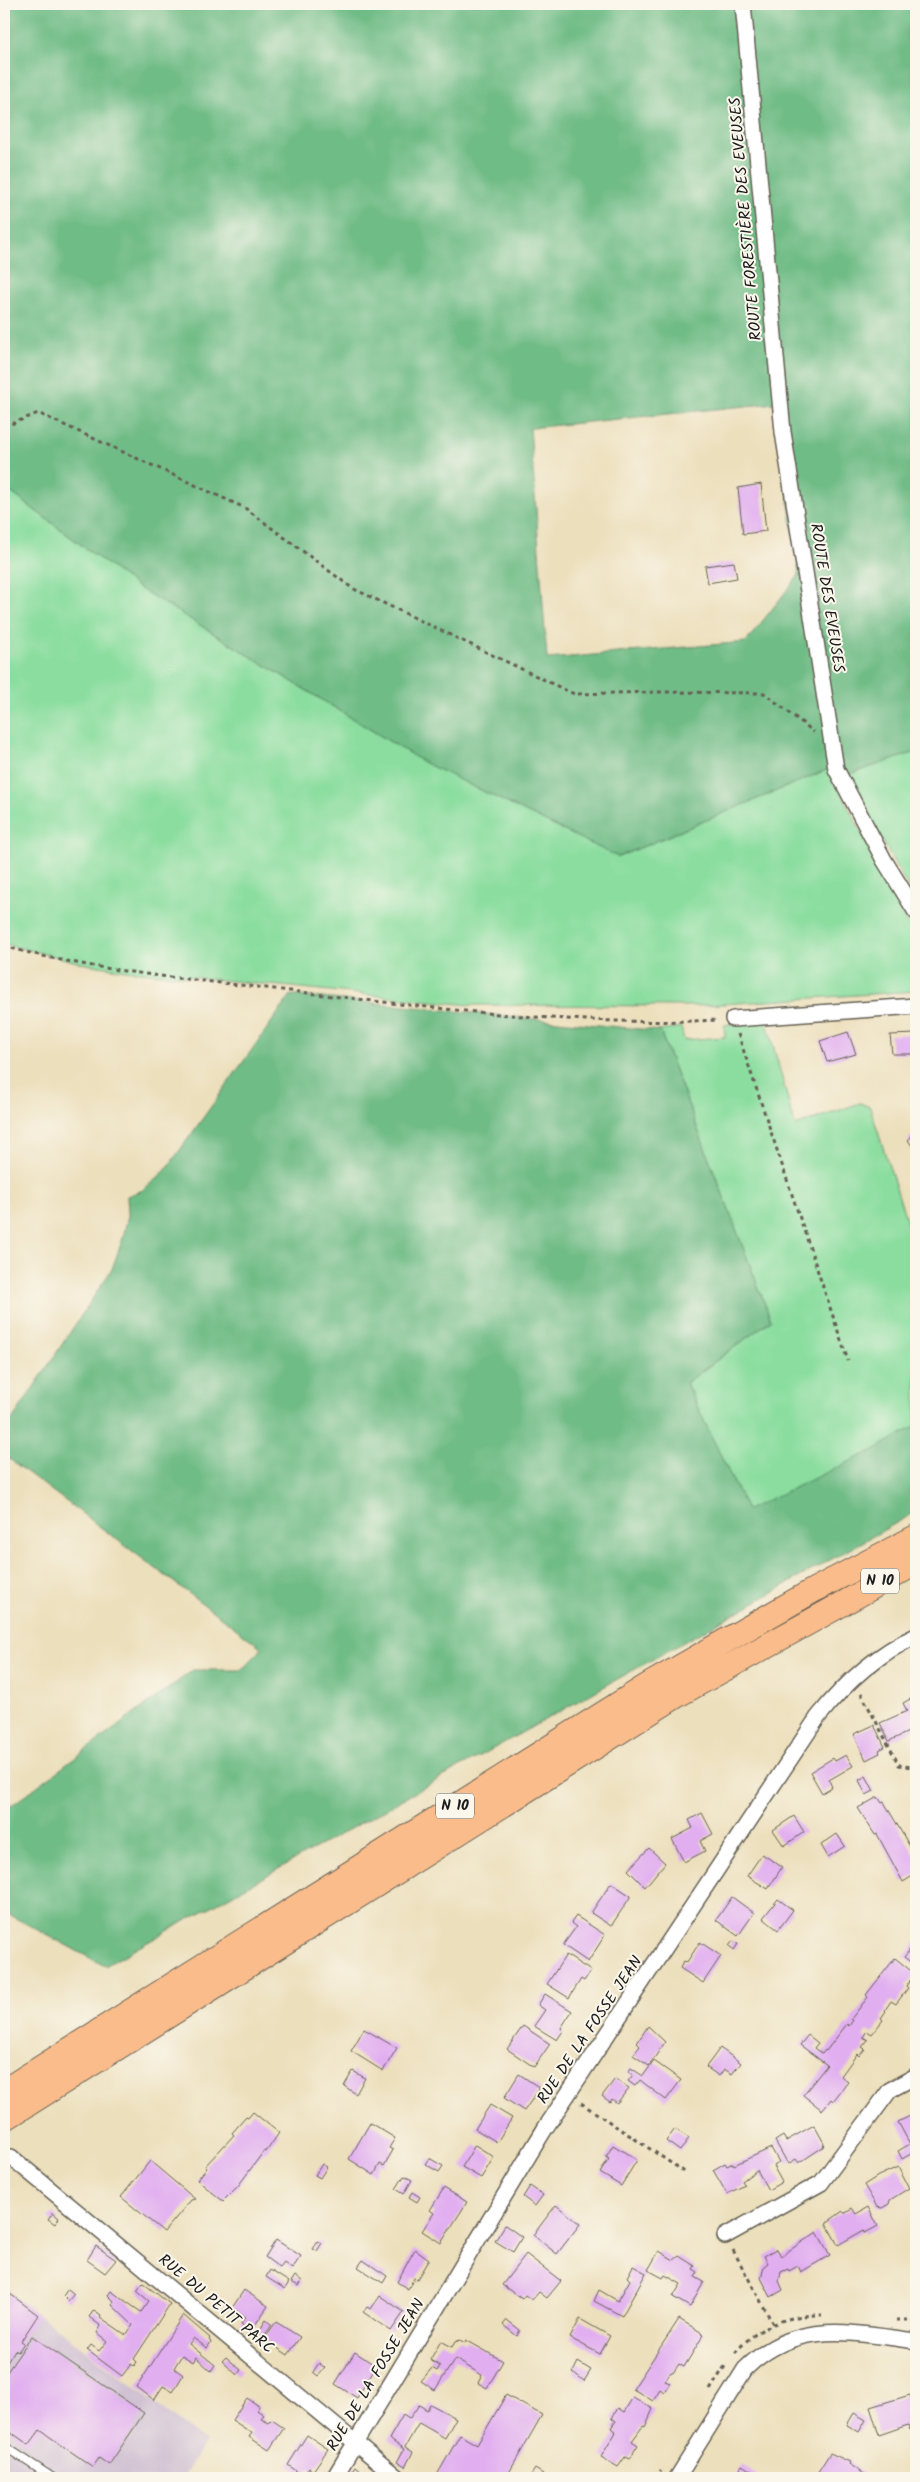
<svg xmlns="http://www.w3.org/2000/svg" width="920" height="2482" font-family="Kalam,sans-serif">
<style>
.industrial{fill:#cebed1}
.green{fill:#8add9f;stroke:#537c5e}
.forest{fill:#6fbc86;stroke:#466c51;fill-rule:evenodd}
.building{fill:#e1aef0}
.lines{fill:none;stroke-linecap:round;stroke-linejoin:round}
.lane-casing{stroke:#656054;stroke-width:10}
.street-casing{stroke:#656054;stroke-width:18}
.primary-casing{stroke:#656054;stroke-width:26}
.path{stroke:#656054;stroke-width:3;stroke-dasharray:4 4;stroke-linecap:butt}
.lane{stroke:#fff;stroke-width:8}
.street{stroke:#fff;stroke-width:15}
.primary{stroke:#fabc8b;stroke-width:24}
.labels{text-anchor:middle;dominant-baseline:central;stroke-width:4;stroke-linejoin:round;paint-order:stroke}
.shield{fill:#fbf7ec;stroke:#5f5e5a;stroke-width:1}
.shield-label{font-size:15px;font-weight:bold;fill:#1c1c1c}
.street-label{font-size:16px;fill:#1c1c1c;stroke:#fbf7ec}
</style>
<rect width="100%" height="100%" fill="#fbf7ec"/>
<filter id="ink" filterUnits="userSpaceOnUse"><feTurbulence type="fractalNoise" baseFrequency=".02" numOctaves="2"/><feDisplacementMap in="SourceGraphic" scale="10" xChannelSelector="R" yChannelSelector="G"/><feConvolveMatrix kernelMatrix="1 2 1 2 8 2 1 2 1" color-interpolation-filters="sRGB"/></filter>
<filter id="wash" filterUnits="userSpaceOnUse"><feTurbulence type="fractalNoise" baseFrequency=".0096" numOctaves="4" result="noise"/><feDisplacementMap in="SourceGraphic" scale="20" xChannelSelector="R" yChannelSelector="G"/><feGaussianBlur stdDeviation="1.12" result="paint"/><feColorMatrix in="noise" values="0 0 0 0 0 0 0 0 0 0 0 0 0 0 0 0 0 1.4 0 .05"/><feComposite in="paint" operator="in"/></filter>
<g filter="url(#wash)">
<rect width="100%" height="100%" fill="#ecdfbc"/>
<path class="industrial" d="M4 2288 206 2442 182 2478H4Z"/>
<path class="green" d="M4 487 136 586 425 763 618 857 829 769 916 939V991L694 1006 470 1005 132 971 86 964 4 944Z
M916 752V903L847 775Z
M766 1019 795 1126 860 1103 870 1107 916 1250V1426L872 1451 747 1511 686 1383 771 1320 660 1031 681 1027 684 1040 725 1037 724 1025Z"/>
<path class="forest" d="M4 4H916V752L847 775 829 769 618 857 425 763 136 586 4 487ZM775 403 799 575 746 642 547 659 530 428Z
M291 995 660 1031 771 1320 686 1383 747 1510 872 1451 916 1426V1512L105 1966 4 1912V1811L193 1670H242L262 1648 4 1455V1432L112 1269 123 1238 128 1215 127 1196 143 1190 165 1171Z"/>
<g id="blocks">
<path class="building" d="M761 484 766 531 743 534 738 488Z
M734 562 737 578 708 583 705 566Z
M848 1032 856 1054 827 1062 820 1041Z
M916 1034V1054H892L890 1035Z
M916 1132V1152L908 1140Z
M916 1696V1721L913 1723 915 1729 889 1741 880 1723 907 1711 903 1703Z
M874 1725 885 1747 879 1750 880 1753 866 1760 854 1734Z
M846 1755 853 1766 829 1780 832 1787 822 1793 810 1772 833 1758 835 1761Z
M866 1776 874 1791 866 1795 859 1780Z
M878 1797 882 1803 884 1802 916 1857V1874L903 1882 877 1834 875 1835 858 1808Z
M702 1813 713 1834 700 1841 705 1851 684 1862 672 1839 693 1828 689 1820Z
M794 1816 804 1832 784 1846 773 1830Z
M837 1834 845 1846 828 1857 821 1845Z
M649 1848 665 1863 645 1887 628 1870Z
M762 1854 782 1867 768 1889 747 1876Z
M611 1883 631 1896 611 1926 591 1913Z
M732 1897 754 1913 738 1936 716 1920Z
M778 1899 793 1910 778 1930 763 1918Z
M576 1916 605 1935 588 1962 563 1945 576 1927 571 1923Z
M733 1941 738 1944 734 1950 729 1946Z
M700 1942 721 1956 703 1983 680 1968 684 1961 687 1962Z
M916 1942V1966L904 1957Z
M566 1955 591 1971 584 1981 581 1979 569 1998 547 1984Z
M895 1958 915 1974 906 1986 908 1988 896 2004 891 2001 885 2010 886 2011 881 2018 883 2020 872 2034 867 2031 863 2037 868 2040 862 2047 865 2049 859 2056 857 2054 841 2076 848 2082 833 2101 831 2099 822 2110 803 2095 827 2065 800 2045 808 2035 818 2043 814 2048 822 2054 825 2050 826 2051 847 2024 849 2026 853 2020 851 2019 868 1997 866 1995Z
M545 1994 572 2011 561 2028 563 2031 557 2040 534 2026 545 2010 538 2005Z
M523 2026 550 2044 534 2067 507 2049Z
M648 2026 665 2042 649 2066 633 2055 640 2046 637 2043Z
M364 2029 397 2048 383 2071 351 2051Z
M720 2048 741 2063 732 2074 724 2069 719 2076 706 2067Z
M654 2061 681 2080 666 2100 640 2080 635 2086 628 2081 633 2075 628 2072 631 2068 643 2076Z
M353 2071 365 2078 356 2094 344 2086Z
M519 2074 540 2088 524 2111 504 2098Z
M615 2079 629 2088 617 2103 612 2099 610 2102 602 2096Z
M490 2105 512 2118 497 2142 475 2129Z
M253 2112 279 2133 266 2152 264 2151 238 2186 223 2201 197 2180 207 2168 205 2166 234 2135 232 2133 246 2117 248 2118Z
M916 2113V2151L902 2159 898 2151 910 2144 898 2122Z
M370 2123 395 2138 389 2148 393 2150 384 2166 380 2164 374 2175 349 2159Z
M814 2125 824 2143 823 2147 799 2163 796 2159 788 2164 775 2141 783 2136 786 2141Z
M675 2129 689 2138 680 2151 666 2141Z
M475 2145 494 2157 481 2178 462 2167Z
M613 2145 637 2160 621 2186 600 2173 609 2159 606 2157Z
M771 2148 779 2162 773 2166 782 2182 768 2190 757 2170 742 2181 745 2185 727 2194 713 2170 725 2163 727 2166 733 2163 734 2165Z
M429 2158 443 2166 439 2172 425 2164Z
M150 2161 195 2199 191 2200 164 2232 121 2197Z
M322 2164 327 2167 320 2178 315 2175Z
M898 2167 909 2188 890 2200 889 2204 882 2208 877 2207 864 2185 878 2176Z
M404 2176 412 2180 404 2194 396 2189Z
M530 2186 543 2195 535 2206 523 2197Z
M444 2188 467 2202 441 2243 422 2231 434 2213 430 2210Z
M412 2192 420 2197 417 2202 409 2197Z
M556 2205 580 2224 557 2254 533 2235Z
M868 2207 878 2226 865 2233 864 2230 838 2245 826 2223 843 2211 844 2213 852 2208 856 2214Z
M53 2213 59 2218 55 2224 48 2219Z
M505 2225 522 2237 513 2252 495 2241Z
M817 2232 830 2255 801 2272 798 2266 789 2271 788 2269 781 2272 779 2281 783 2290 771 2297 761 2278 764 2266 768 2263 764 2256 777 2249 781 2256Z
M276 2240 301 2256 292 2269 284 2263 280 2268 265 2257Z
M318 2241 322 2243 317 2251 313 2249Z
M96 2246 116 2260 105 2273 87 2260Z
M415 2249 429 2259 417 2279 414 2278 408 2289 397 2282Z
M659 2251 674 2260 679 2256 695 2266 693 2269 698 2272 695 2277 704 2282 690 2307 673 2297 681 2284 665 2275 663 2278 648 2270Z
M526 2254 561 2281 547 2298 539 2292 532 2300 525 2295 522 2299 502 2285Z
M363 2260 387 2276 383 2283 358 2267Z
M633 2266 646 2273 622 2316 594 2301 599 2290 618 2301 630 2280 627 2277Z
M270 2270 289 2282 285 2289 266 2277Z
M295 2276 302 2281 299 2286 291 2282Z
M143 2283 170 2304 134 2359 137 2362 134 2366 131 2364 122 2376 87 2350 91 2345 99 2351 107 2341 97 2333 101 2326 89 2317 94 2310 101 2315 100 2317 126 2335 133 2325 112 2305 114 2301 108 2295 111 2291 141 2312 149 2301 137 2291Z
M68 2289 74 2294 68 2301 63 2296Z
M5 2290 38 2315 21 2341 24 2343 18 2352 15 2350 4 2367Z
M244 2290 268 2306 251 2331 241 2324 245 2317 232 2308Z
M380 2296 404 2312 391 2331 363 2312 367 2307 371 2309Z
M183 2315 210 2338 209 2340 211 2342 207 2348 193 2338 189 2344 215 2365 211 2371 196 2357 193 2362 182 2355 174 2368 183 2375 173 2392 163 2386 154 2400 137 2387Z
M580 2319 610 2336 600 2354 570 2338Z
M679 2319 704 2334 684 2367 679 2364 673 2373 671 2372 665 2381 670 2383 664 2393 660 2390 653 2401 633 2389Z
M266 2320 272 2325 264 2336 258 2333Z
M507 2320 520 2330 517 2336 503 2325Z
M276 2322 300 2337 288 2355 264 2339Z
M32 2336 144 2413 109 2465 99 2458 93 2467 40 2430 29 2445 4 2427V2370L7 2372Z
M460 2340 465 2343 466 2340 503 2361 487 2388 478 2383 482 2375 455 2359 435 2390 421 2381 432 2368 437 2371 440 2366 430 2360 441 2341 452 2347 455 2342Z
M355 2352 376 2366 357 2398 335 2384Z
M226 2357 241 2370 237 2375 222 2361Z
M578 2362 591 2370 584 2381 573 2372Z
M319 2363 325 2368 318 2376 313 2372Z
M506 2395 542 2415 506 2478H442L437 2475 460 2435 477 2445Z
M910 2395 912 2400 916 2399V2428L910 2430 908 2425 879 2435 870 2407Z
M633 2397 653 2409 645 2427 643 2426 632 2441 638 2445 629 2459 625 2457 618 2467 601 2457 616 2432 611 2428 616 2421 612 2418 618 2408 624 2412Z
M247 2398 259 2406 257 2410 264 2415 261 2419 269 2423 272 2420 284 2428 269 2450 249 2437 252 2433 232 2420Z
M430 2404 456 2418 445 2438 419 2423 405 2447 413 2452 405 2467 397 2462 404 2449 389 2439 403 2415 409 2419 419 2405 427 2410Z
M854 2413 866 2420 859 2432 847 2425Z
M307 2435 328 2449 313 2471 309 2468 301 2478H293L298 2472 288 2465Z
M830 2453 850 2462 849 2464 866 2475 864 2478H814Z
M742 2465 758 2475 756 2478H734Z
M355 2467 367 2477 372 2470 381 2478H347Z
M535 2469 543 2474 542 2475 546 2478H529Z"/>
</g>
</g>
<g filter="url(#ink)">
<use href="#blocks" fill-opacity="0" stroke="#656054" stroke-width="1"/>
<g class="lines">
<g class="lane-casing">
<path id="lane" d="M4 2446 53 2478"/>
</g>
<g class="street-casing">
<path id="street" d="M743 4 783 432 836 769 884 860 916 912
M733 1019 916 1006
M11 2157 398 2478
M725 2236 821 2183 890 2090 916 2076
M334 2478 544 2130 818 1717C845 1683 876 1654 916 1636
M677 2478 745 2369C796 2318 852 2333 916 2341"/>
</g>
<g class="primary-casing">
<path id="primary" d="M4 2091 647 1686 814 1590 916 1537
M4 2119 676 1696 916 1563"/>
</g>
<path class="path" d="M4 427 38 413 245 508 352 588 574 694 659 692 764 693 814 732
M4 946C98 973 195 979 291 991 432 1008 575 1027 718 1020
M738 1034 848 1361
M861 1693 899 1765 916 1768
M581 2103 686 2173
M733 2250 773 2324
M896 2320H916
M735 2353C756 2327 789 2314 822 2315
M710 2390 725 2366
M656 2478 661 2470"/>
<use href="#lane" class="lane"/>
<use href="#street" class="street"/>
<use href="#primary" class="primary"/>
</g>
</g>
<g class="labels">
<g class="shield">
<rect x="861" y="1568.5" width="38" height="25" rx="4"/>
<rect x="436" y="1793.5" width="38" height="25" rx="4"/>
</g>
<g class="shield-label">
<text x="880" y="1581">N 10</text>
<text x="455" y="1806">N 10</text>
</g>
<g class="street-label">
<text transform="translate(746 219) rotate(-95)">ROUTE FORESTIÈRE DES EVEUSES</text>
<text transform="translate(827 598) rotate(81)">ROUTE DES EVEUSES</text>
<text transform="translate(590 2030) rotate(-56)">RUE DE LA FOSSE JEAN</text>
<text transform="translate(216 2304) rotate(40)">RUE DU PETIT PARC</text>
<text transform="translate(376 2375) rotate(-59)">RUE DE LA FOSSE JEAN</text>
</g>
</g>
<rect width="920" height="2482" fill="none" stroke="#fbf7ec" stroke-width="20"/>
</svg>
